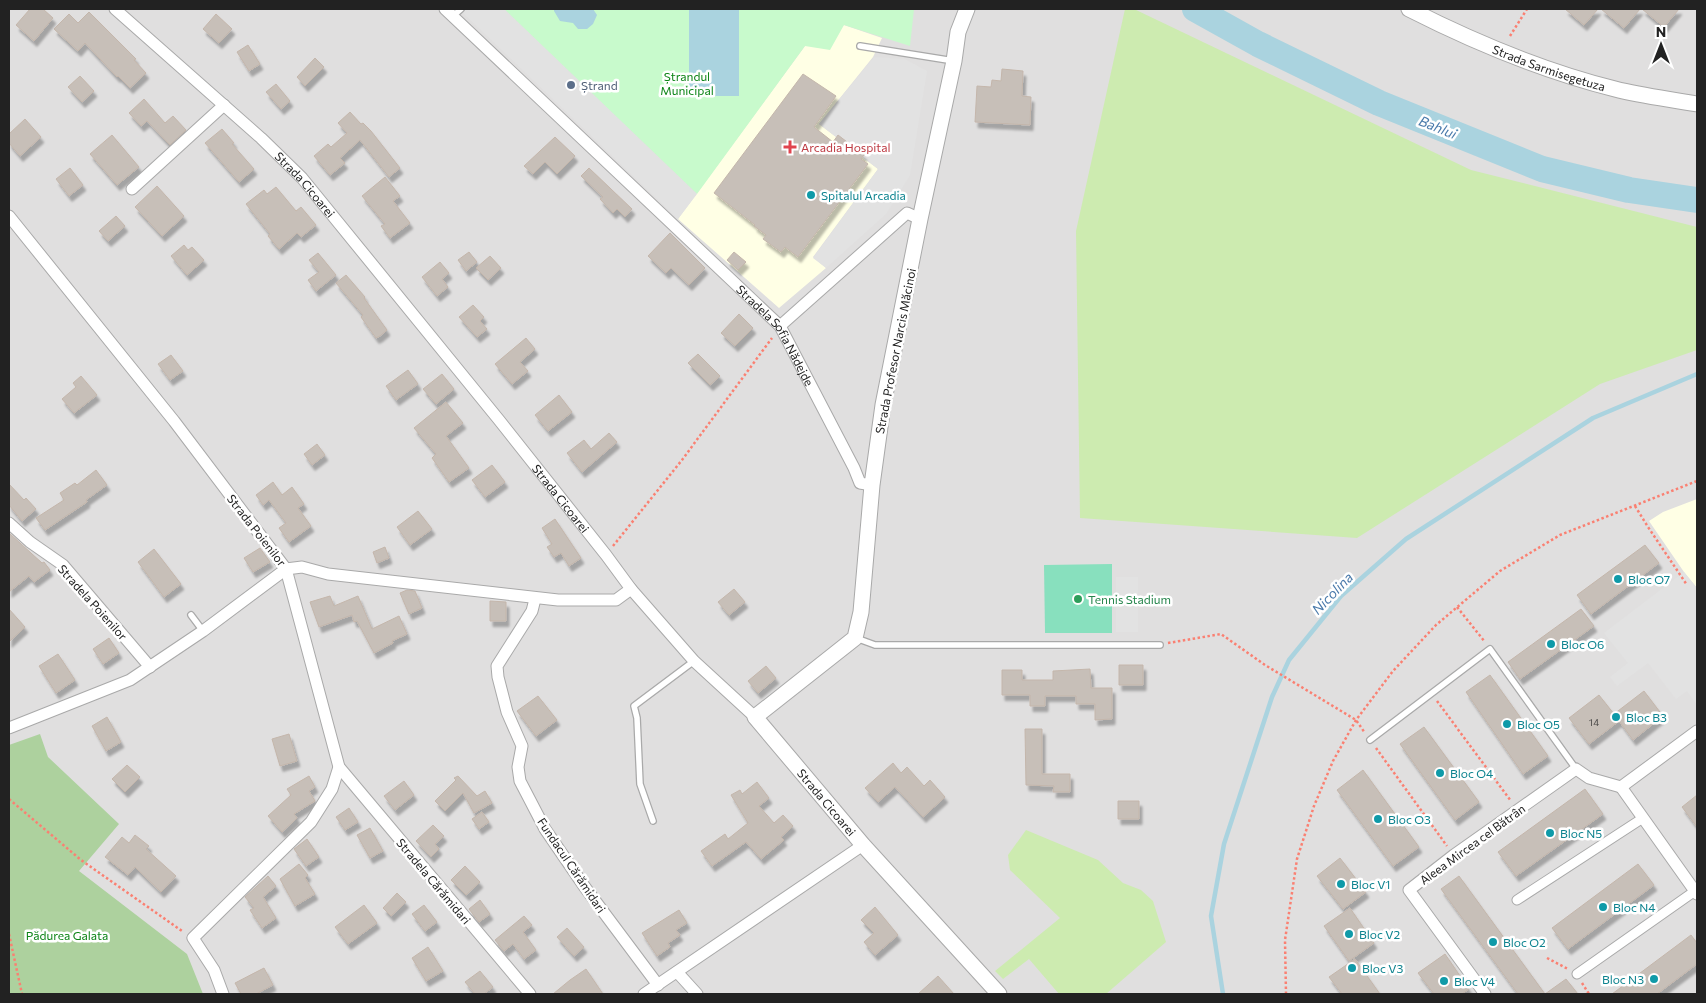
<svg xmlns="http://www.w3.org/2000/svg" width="1706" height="1003" font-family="Commissioner,sans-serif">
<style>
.residential{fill:#e0dfdf}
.education{fill:#ffffe5}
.grass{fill:#cdebb0}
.forest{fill:#add19e}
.park{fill:#c8facc}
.pitch{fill:#88e0be}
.parking{fill:#e2e2e2}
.water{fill:#aad3df}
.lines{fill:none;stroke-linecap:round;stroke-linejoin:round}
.stream{stroke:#aad3df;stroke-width:4.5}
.river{stroke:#aad3df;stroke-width:26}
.building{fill:#c7bfb8;stroke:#c4b6ab;filter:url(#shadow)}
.service-casing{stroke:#a9a9a9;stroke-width:8}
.pedestrian-casing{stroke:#a9a9a9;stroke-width:11}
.minor-casing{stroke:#a9a9a9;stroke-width:13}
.tertiary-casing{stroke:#a9a9a9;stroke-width:17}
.path{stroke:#fa8072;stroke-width:2.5;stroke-dasharray:2.5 2.5;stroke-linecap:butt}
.service{stroke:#fff;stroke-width:5.5}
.pedestrian{stroke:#fff;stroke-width:9}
.minor{stroke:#fff;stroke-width:11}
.tertiary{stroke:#fff;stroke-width:15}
.service-dot{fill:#5c6f8a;stroke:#fff;stroke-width:2}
.health-dot{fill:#e0444e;stroke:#fff;stroke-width:2}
.culture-dot{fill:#0f9aa8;stroke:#fff;stroke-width:2}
.leisure-dot{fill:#2e9e5b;stroke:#fff;stroke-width:2}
.labels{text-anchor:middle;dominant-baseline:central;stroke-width:5;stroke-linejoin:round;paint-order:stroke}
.number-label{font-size:10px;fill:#4b4948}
.street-label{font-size:12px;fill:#222;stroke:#fff}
.park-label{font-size:12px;fill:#0c8416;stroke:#fff}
.service-label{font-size:12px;fill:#4e5e75;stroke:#fff;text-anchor:start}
.health-label{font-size:12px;fill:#be3a42;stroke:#fff;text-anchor:start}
.culture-label{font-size:12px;fill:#0d838f;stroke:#fff;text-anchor:start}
.leisure-label{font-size:12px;fill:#27864d;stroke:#fff;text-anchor:start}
.water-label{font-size:14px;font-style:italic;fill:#4a7aab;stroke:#fff}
</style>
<defs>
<filter id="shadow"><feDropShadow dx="3" dy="5.5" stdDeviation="1" flood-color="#0004"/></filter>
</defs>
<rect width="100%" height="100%" fill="#f2efe9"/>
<path class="residential" d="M9 9H1697V994H9Z"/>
<path class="education" d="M844 25 882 38 873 57 819 124 878 169 813 257 826 268 779 308 678 219 805 46Z
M1697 499V588L1684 572 1649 521 1663 512Z"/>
<path class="grass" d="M1125 9H1134L1471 170 1697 227V350L1600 384 1357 538 1080 518 1076 231Z
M1026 830 1098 860 1123 883 1141 890 1153 901 1166 942 1106 994H1059L1029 959 1003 979 995 971 1060 918 1010 870 1008 855Z"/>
<path class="forest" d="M40 734 48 757 119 824 79 871 187 954 203 994H9V745Z"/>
<path class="park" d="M504 9H914L910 46 844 25 830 50 805 46 697 194Z"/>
<path class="pitch" d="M1112 564V633H1045L1044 565Z"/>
<path class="parking" d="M459 9H504L697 194 678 219Z
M874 57 905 59 927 71 910 175 886 214 826 268 813 258 878 169 819 124Z
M1684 572 1697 588V705L1687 691 1676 699 1648 663 1617 686 1610 677 1628 663 1604 633Z
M1116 577H1138V632H1116Z"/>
<path class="water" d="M554 9H593L597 15 593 24 587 29H578L573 23 560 21 554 11Z
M689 9H739V96H689Z"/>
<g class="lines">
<path class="stream" d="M1223 994 1211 916 1224 844 1272 697 1289 660 1341 596 1406 539 1593 418 1697 374"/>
<path class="river" d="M1195 9 1258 44 1379 103 1542 169 1629 190 1697 200"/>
</g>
<path class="building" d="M30 9H43L53 18 34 41 16 25Z
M1565 9H1598L1584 25Z
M1601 9H1640L1624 28Z
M1642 9H1679L1664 27Z
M89 12 136 59 134 60 146 73 130 88 118 76 117 77 85 43 78 51 54 29 69 14 78 23Z
M216 14 232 29 219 43 203 29Z
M248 45 260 64 249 71 237 52Z
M315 58 324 67 305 86 297 77Z
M1002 69 1023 71 1022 96 1031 97 1030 125 975 122 977 86 991 87 992 80 1001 81Z
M803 74 836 96 814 127 833 142 838 135 864 155 861 159 868 164 798 257 785 247 781 252 763 239 766 235 754 226 755 225 714 193Z
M80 76 94 91 82 102 68 87Z
M276 84 290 101 281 109 266 92Z
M144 99 165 123 173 116 186 130 170 145 147 121 141 126 129 113Z
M350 112 361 124 363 123 371 131 400 168 389 177 360 140 340 158 345 163 330 175 314 156 328 144 331 147 347 133 338 123Z
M25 119 41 137 20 156 9 143V134Z
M222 129 234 143 232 144 254 169 239 182 205 143Z
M112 135 139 167 117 185 90 154Z
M555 137 575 156 557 174 545 162 533 174 524 166Z
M70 168 83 185 69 196 56 179Z
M589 168 632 209 625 217 617 209 613 213 600 199 603 197 581 176Z
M385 177 400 196 393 201 410 223 390 238 381 226 385 224 362 196Z
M157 186 184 216 162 236 135 207Z
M276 187 296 211 301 207 316 225 301 237 297 233 279 249 268 236 270 234 246 204 264 190 267 194Z
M116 216 125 226 108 241 99 231Z
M670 233 705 268 689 285 671 268 666 273 648 256Z
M184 245 188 250 192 247 204 260 187 275 171 256Z
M469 252 477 262 466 271 458 260Z
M734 252 746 262 738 270 727 260Z
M318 253 336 275 316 291 308 280 319 272 309 260Z
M490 256 501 268 488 280 476 268Z
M440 262 449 273 442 279 448 287 437 296 422 277Z
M346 275 365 297 364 298 387 330 380 336 376 338 361 317 363 315 336 283Z
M473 305 484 317 480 321 487 329 477 337 459 317Z
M739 314 753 328 735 346 721 333Z
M526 338 535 349 520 362 528 371 512 384 495 364Z
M698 354 720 376 710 385 688 363Z
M171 355 183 371 170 380 158 364Z
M408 370 418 384 396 400 386 386Z
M442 374 454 389 436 404 423 389Z
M81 376 97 395 74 413 62 399 76 387 73 383Z
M559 395 572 412 548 431 535 415Z
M446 402 463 423 446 436 469 468 449 482 432 458 436 454 414 428Z
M609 433 617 442 582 472 567 453 584 440 591 449Z
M317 444 325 455 312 465 304 454Z
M492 465 505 482 485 497 472 480Z
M96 470 107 485 86 500 87 502 45 530 36 518 64 500 60 493 75 483 77 485Z
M273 482 282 495 292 487 304 504 298 508 311 526 289 542 279 528 286 523 269 500 263 505 256 495Z
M9 484 24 500 26 498 36 509 22 521 9 505Z
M418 511 432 529 410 545 397 527Z
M555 519 581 558 569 566 561 553 554 557 547 547 552 544 542 528Z
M9 533 42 563 44 562 50 570 34 582 29 576 9 592Z
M1645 545 1659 563 1591 614 1577 595Z
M385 547 389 558 377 563 373 552Z
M260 548 270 562 253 572 244 558Z
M154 549 181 584 164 597 138 562Z
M734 589 745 602 729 615 718 602Z
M407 590 415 591 422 608 409 614 400 593Z
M330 596 334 606 358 596 372 629 399 616 407 634 392 641 393 643 374 653 357 621 354 622 352 615 319 627 310 602Z
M490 601 506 602V621H490Z
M9 609 25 627 9 642Z
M1581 609 1594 626 1520 679 1508 662Z
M109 638 119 653 103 664 93 649Z
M58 654 75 680 56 693 39 666Z
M1119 665H1143V685H1119Z
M766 666 776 678 758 693 748 681Z
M1090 669 1091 688H1112V719L1095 720V704H1076V696H1045V706H1030V695H1002V670H1022V680H1053V671Z
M1490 675 1548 756 1523 774 1466 692Z
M1644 691 1663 716 1633 740 1619 721 1589 744 1569 718 1599 695 1614 714Z
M538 696 557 720 536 736 517 711Z
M107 717 121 742 106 751 92 726Z
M1424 727 1479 802 1455 820 1400 744Z
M1025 729H1042V774H1070V792H1053L1054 786 1026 785Z
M289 734 297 761 280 766 272 739Z
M893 763 901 773 907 767 924 786 930 780 945 797 923 817 895 787 878 802 865 788Z
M127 765 140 777 125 792 112 779Z
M1363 770 1419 847 1393 866 1337 790Z
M309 776 315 787 309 791 315 801 294 814 297 818 282 832 268 816 291 795 287 789Z
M458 776 477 796 485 791 492 803 474 813 463 793 445 811 435 801 456 780 454 778Z
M404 781 414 795 395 810 384 796Z
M757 782 769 798 759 806 774 823 783 815 793 826 781 837 784 840 761 859 746 842 712 866 701 851 725 834 728 839 748 823 731 795 740 790 742 794Z
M1585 789 1603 814 1516 876 1498 852Z
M1697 795V827L1682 807Z
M1118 801H1139V819H1118Z
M349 808 358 822 345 830 336 817Z
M482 812 489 822 479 829 472 819Z
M433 825 444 836 435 844 439 849 431 857 416 841Z
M370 828 383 851 370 858 357 835Z
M135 835 149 846 146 849 176 876 161 892 135 867 128 875 105 857 122 837 129 843Z
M307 839 319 857 306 866 294 849Z
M1340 858 1366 892 1343 909 1317 876Z
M299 864 308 875 305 878 315 894 295 906 280 879Z
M1638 864 1654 885 1568 949 1552 928Z
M465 866 480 882 466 895 451 880Z
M268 876 276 886 263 897 276 918 262 928 250 910 254 908 245 897Z
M1459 876 1545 994 1566 979 1578 994H1518L1441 889Z
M397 893 406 902 391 916 383 908Z
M480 900 490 914 479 922 469 909Z
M364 905 377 923 348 944 335 927Z
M424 905 437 922 425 931 412 914Z
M875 907 898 935 875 955 864 942 874 933 861 920Z
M1350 908 1374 943 1349 961 1324 926Z
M679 910 687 923 676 930 680 935 668 943 670 947 657 956 642 933Z
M524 916 532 925 523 932 536 950 524 959 513 944 504 951 495 940Z
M567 928 584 947 574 956 557 937Z
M1691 935 1697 943V964L1657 994H1612Z
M428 947 443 971 426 981 412 958Z
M1445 954 1469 989 1462 994H1434L1418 973Z
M1355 959 1380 994H1342L1329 977Z
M264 968 273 985 256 994H241L235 983Z
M586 969 603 994H553L570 980Z
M480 971 493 987 484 994H475L465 982Z
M938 976 954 994H918Z"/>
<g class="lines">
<g class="service-casing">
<path id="service" d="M453 16 461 9
M860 46 954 61
M191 615 203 631
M856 638 875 645H1160
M1370 740 1490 649 1576 769
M653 821 640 784 637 718 634 706 694 661"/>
</g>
<g class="pedestrian-casing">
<path id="pedestrian" d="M1517 900 1643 818
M1577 974 1695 891"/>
</g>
<g class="minor-casing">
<g id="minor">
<path id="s1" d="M115 9 261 138 302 178 499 420 606 555 631 589 694 661 755 717"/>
<path id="s2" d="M445 9 780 326 854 468 860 483 872 485"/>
<path d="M132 189 224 105"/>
<path d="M9 216 174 421 286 569 339 767 530 994"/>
<path d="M780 326 907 213 920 219"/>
<path d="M9 523 30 542 63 565 150 667"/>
<path d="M535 599 532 611 497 666 498 677 507 712 522 746 518 767 520 781 545 829 584 886 658 985"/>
<path d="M9 728 130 680 203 631 286 569 302 567 328 574 558 600H616L631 589"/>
<path d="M1697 731 1621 787 1697 894"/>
<path d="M677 972 697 994"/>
<path d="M223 994 214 970 193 938 311 822 332 789 339 767"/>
<path d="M644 994 863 845"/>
<path d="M1485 994 1409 890 1454 855 1576 769 1589 778 1621 787"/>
</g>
</g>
<g class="tertiary-casing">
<g id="tertiary">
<path id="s3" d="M967 9 958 32 954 61 920 219 883 405 872 485 861 612 855 638 755 717 863 845 999 994"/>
<path id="s4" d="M1409 9C1474 42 1543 71 1615 89 1642 96 1670 99 1697 104"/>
</g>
</g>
<path class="path" d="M1510 36 1527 9
M1635 506 1648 527 1687 585
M613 546 682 460 772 338
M1457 607 1485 642
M1168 643 1221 634 1265 665 1356 720 1365 733
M1437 701 1511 801
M1376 748 1447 846
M9 799 81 860 182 931
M9 934 22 994
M1547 958 1568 969
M1582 983 1589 994
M1286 994 1285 940 1297 859 1314 806 1333 761 1356 720 1393 671 1436 625 1500 571 1560 535 1697 481"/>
<use href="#service" class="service"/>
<use href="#pedestrian" class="pedestrian"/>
<use href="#minor" class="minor"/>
<use href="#tertiary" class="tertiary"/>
</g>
<circle class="service-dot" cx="571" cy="85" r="5"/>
<path class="health-dot" d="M787.5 139.5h5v5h5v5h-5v5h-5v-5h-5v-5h5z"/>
<g class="culture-dot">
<circle cx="811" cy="195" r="5"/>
<circle cx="1618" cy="579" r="5"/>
<circle cx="1551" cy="644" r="5"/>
<circle cx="1616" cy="717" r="5"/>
<circle cx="1507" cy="724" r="5"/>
<circle cx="1440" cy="773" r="5"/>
<circle cx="1378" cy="819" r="5"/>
<circle cx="1550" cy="833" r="5"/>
<circle cx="1341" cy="884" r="5"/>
<circle cx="1603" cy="907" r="5"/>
<circle cx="1349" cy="934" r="5"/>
<circle cx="1493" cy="942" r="5"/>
<circle cx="1352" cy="968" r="5"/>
<circle cx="1654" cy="979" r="5"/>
<circle cx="1444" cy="981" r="5"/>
</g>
<circle class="leisure-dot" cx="1078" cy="599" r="5"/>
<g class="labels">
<g class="number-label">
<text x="1594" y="722">14</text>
</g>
<g class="street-label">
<text stroke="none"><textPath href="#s4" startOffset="152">Strada Sarmisegetuza</textPath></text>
<text stroke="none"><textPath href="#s1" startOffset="259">Strada Cicoarei</textPath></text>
<text stroke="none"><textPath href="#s2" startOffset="466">Stradela Sofia Nădejde</textPath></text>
<text transform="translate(895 351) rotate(-79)">Strada Profesor Narcis Măcinoi</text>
<text stroke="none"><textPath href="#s1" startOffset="664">Strada Cicoarei</textPath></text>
<text transform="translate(257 530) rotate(52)">Strada Poienilor</text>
<text transform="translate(93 602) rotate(48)">Stradela Poienilor</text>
<text stroke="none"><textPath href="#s3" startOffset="879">Strada Cicoarei</textPath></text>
<text transform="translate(1472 844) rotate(-36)">Aleea Mircea cel Bătrân</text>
<text transform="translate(572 865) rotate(56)">Fundacul Cărămidari</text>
<text transform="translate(434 881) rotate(50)">Stradela Cărămidari</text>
</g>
<g class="park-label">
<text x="687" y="76">Ștrandul<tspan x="687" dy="14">Municipal</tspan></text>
<text x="67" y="935">Pădurea Galata</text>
</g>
<g class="service-label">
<text x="581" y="85">Ștrand</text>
</g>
<g class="health-label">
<text x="801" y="147">Arcadia Hospital</text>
</g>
<g class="culture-label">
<text x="821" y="195">Spitalul Arcadia</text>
<text x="1628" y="579">Bloc O7</text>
<text x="1561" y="644">Bloc O6</text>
<text x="1626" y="717">Bloc B3</text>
<text x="1517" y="724">Bloc O5</text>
<text x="1450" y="773">Bloc O4</text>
<text x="1388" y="819">Bloc O3</text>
<text x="1560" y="833">Bloc N5</text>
<text x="1351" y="884">Bloc V1</text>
<text x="1613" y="907">Bloc N4</text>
<text x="1359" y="934">Bloc V2</text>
<text x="1503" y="942">Bloc O2</text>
<text x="1362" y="968">Bloc V3</text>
<text x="1644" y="979" text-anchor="end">Bloc N3</text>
<text x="1454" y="981">Bloc V4</text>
</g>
<g class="leisure-label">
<text x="1088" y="599">Tennis Stadium</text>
</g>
<g class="water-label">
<text transform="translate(1438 127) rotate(22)">Bahlui</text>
<text transform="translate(1332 593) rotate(-46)">Nicolina</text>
</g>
</g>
<rect width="1706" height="1003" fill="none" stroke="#222222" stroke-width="20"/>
<g transform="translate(1661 45)" stroke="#ffffff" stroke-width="4" paint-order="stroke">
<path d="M0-4L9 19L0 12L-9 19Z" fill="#222222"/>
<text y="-8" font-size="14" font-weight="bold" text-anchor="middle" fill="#222222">N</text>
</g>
</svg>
